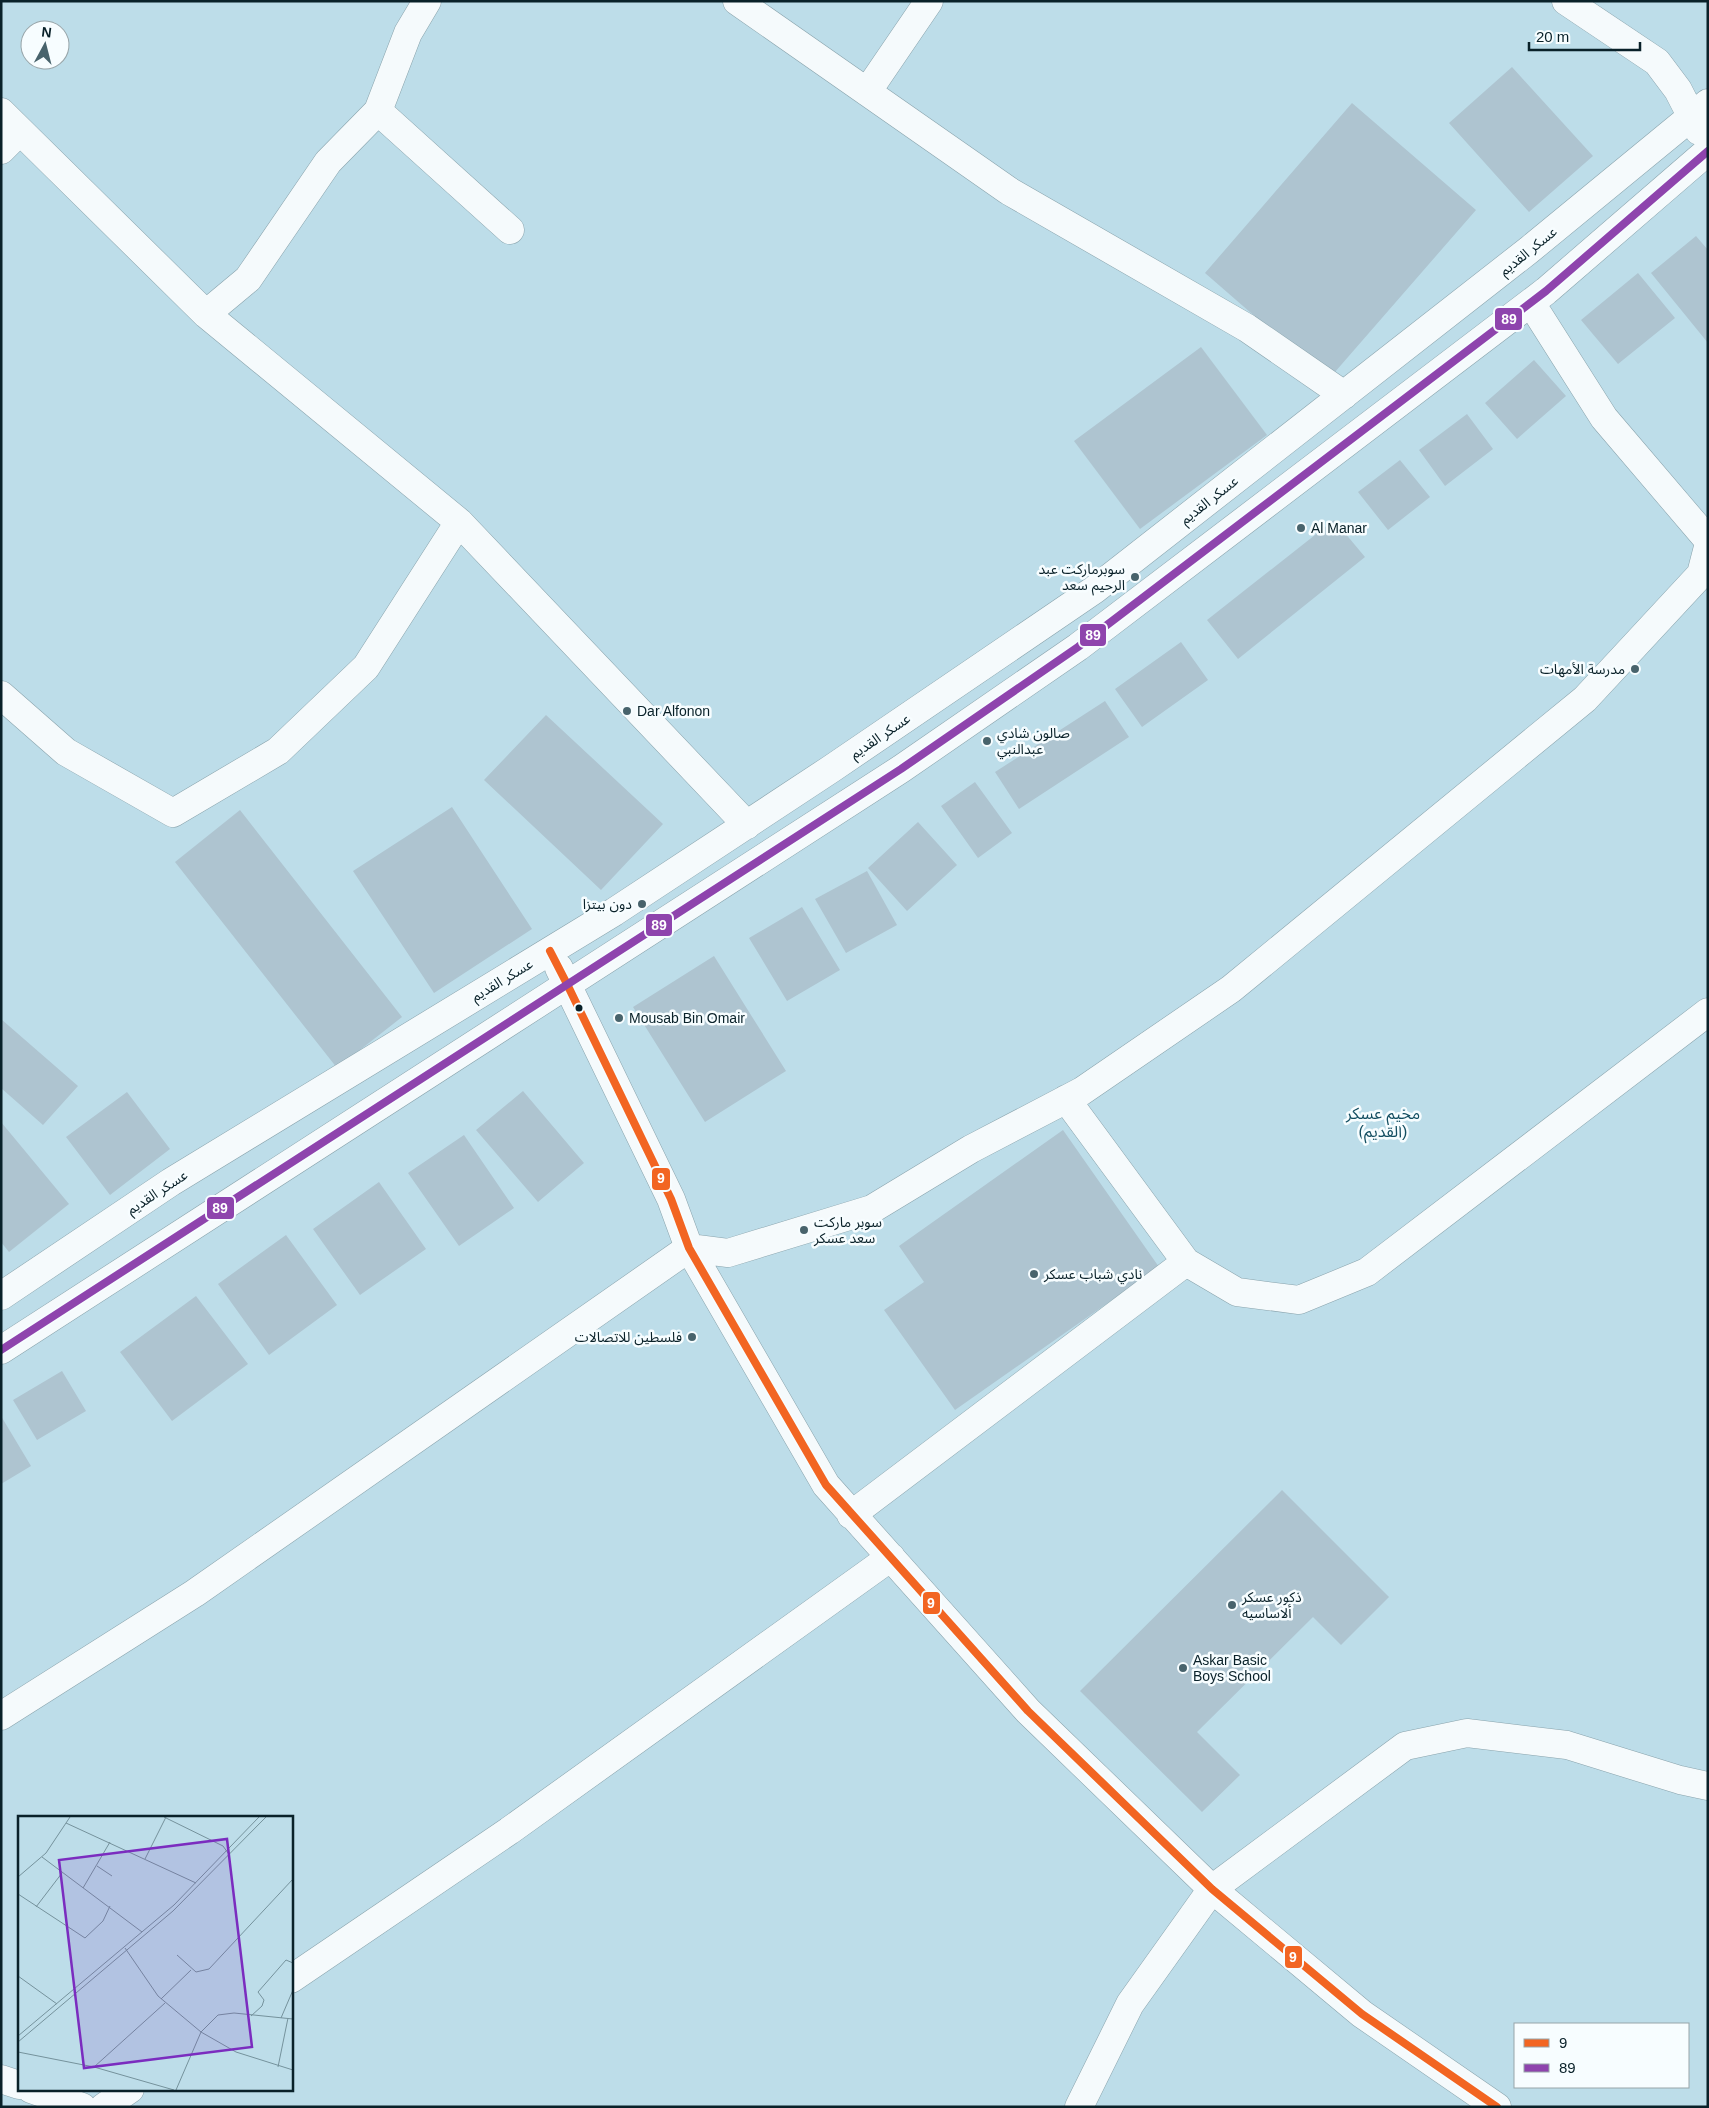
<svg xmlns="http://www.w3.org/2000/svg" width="1709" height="2108" font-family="Helvetica,'Noto Sans Arabic',sans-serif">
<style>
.building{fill:#aec4d0}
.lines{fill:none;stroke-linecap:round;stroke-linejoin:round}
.minor-casing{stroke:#89a3ac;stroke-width:29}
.minor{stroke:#f5fafc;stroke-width:28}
.bus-1-casing{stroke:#f7fdff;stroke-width:11}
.bus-2-casing{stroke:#f7fdff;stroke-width:11}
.bus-1{stroke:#f26522;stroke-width:8}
.bus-2{stroke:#8e44ad;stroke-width:8}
.poi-dot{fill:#48636c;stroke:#f7fdff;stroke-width:2}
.bus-dot{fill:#092129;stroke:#f7fdff;stroke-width:2}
.labels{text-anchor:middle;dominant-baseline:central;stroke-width:5;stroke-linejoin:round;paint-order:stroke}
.street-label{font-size:14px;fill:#092129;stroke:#f7fdff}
.poi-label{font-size:14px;fill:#092129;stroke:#f7fdff;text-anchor:start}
.quarter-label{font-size:16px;fill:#134e61;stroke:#f7fdff}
.inset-road{fill:none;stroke:#75929c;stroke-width:1}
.view{fill:#7b2cbf;fill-opacity:0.15;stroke:#7b2cbf;stroke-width:2.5}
.inset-edge{fill:none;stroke:#092129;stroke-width:2.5}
.line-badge{stroke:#f7fdff;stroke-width:2}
.badge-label{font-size:14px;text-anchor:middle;font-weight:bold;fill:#fff}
</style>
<rect width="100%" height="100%" fill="#bddde9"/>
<path class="building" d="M1512 67 1593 156 1529 212 1449 123Z
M1352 103 1476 210 1328 380 1205 273Z
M1696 236 1708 250V343L1651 273Z
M1638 273 1675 318 1618 364 1581 320Z
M1201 347 1267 435 1140 529 1074 441Z
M1534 360 1566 396 1517 439 1485 403Z
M1467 414 1493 449 1445 486 1419 450Z
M1400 460 1430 497 1388 530 1358 492Z
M1334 520 1365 557 1238 659 1207 620Z
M1181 642 1208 680 1142 727 1115 689Z
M1105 701 1129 737 1019 809 995 772Z
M546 715 663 824 601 890 484 780Z
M975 782 1012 833 978 858 941 806Z
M452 807 532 929 434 993 353 871Z
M240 810 402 1017 337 1068 175 862Z
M918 822 957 865 907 911 868 868Z
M867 871 897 925 846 953 815 899Z
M802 907 840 970 787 1001 749 938Z
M714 956 786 1071 705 1122 633 1007Z
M1 1019 78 1086 43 1125 1 1088Z
M523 1091 584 1163 538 1202 476 1130Z
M127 1092 170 1149 110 1195 66 1137Z
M1 1122 69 1204 9 1252 1 1242Z
M1063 1130 1159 1267 955 1410 884 1310 924 1282 899 1246Z
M464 1135 514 1208 459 1246 408 1173Z
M379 1182 426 1249 360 1295 313 1229Z
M286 1235 337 1305 269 1355 218 1284Z
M196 1296 248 1364 172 1421 120 1352Z
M62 1371 86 1411 37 1440 13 1400Z
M1 1416 31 1466 1 1484Z
M1282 1490 1389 1597 1341 1645 1313 1617 1197 1732 1240 1775 1202 1812 1080 1691Z"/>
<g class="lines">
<g class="minor-casing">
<path id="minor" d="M737 1 1009 191 1247 328 1344 395
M1566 1 1657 62 1678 90 1699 131
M867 92 929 1
M378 111 510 230
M1 112 206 314 459 522 747 825
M1 150 20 131
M1531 303 1604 418 1708 540
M206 314 248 279 328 162 378 111 408 33 427 1
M1 695 66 752 173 813 278 751 366 667 459 522
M559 968 671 1199 689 1248 826 1485 1028 1711 1212 1889 1362 2014 1497 2107
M1066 1099 1186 1262 1237 1292 1299 1300 1367 1272 1708 1012
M1 1296 171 1182 614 912 831 769 1094 590 1529 250 1708 103
M1 1350 901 769 1078 647 1546 291 1708 151
M851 1515 1186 1262
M1 1716 195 1593 689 1248 728 1253 872 1209 971 1149 1082 1091 1231 989 1585 699 1701 574 1708 547
M291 1979 509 1831 891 1557
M1 2079 19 2085
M31 2089 82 2107
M104 2107 130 2089
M1079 2107 1130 2004 1212 1889 1405 1746 1467 1733 1567 1745 1680 1780 1708 1786"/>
</g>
<use href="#minor" class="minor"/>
<g class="bus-1-casing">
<path id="bus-1" d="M550 951 567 984 671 1199 689 1248 826 1485 1028 1711 1212 1889 1362 2014 1497 2107"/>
</g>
<g class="bus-2-casing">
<path id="bus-2" d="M1 1350 901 769 1078 647 1546 291 1708 151"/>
</g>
<use href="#bus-1" class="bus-1"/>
<use href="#bus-2" class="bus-2"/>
</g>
<g class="poi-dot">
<circle cx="1301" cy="528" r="5"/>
<circle cx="1135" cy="577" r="5"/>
<circle cx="1635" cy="669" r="5"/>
<circle cx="627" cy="711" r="5"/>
<circle cx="987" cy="741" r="5"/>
<circle cx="642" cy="904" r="5"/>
<circle cx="619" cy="1018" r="5"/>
<circle cx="804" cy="1230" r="5"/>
<circle cx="1034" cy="1274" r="5"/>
<circle cx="692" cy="1337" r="5"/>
<circle cx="1232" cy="1605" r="5"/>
<circle cx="1183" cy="1668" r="5"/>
</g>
<circle class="bus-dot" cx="579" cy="1008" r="4.5"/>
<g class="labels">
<g class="street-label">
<text transform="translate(1528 251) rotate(-39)">عسكر القديم</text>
<text transform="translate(1209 500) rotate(-38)">عسكر القديم</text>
<text transform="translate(880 736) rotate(-34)">عسكر القديم</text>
<text transform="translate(502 980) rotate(-31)">عسكر القديم</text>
<text transform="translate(157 1192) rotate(-33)">عسكر القديم</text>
</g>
<g class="poi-label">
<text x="1311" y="528">Al Manar</text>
<text x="1125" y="569" text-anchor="end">سوبرماركت عبد<tspan x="1125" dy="16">الرحيم سعد</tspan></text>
<text x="1625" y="669" text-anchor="end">مدرسة الأمهات</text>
<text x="637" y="711">Dar Alfonon</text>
<text x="997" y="733">صالون شادي<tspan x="997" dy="16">عبدالنبي</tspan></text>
<text x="632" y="904" text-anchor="end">دون بيتزا</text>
<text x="629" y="1018">Mousab Bin Omair</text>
<text x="814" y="1222">سوبر ماركت<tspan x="814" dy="16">سعد عسكر</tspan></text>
<text x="1044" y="1274">نادي شباب عسكر</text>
<text x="682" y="1337" text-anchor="end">فلسطين للاتصالات</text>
<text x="1242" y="1597">ذكور عسكر<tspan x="1242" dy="16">ألاساسيه</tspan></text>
<text x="1193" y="1660">Askar Basic<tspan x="1193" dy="16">Boys School</tspan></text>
</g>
<g class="quarter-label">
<text x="1383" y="1113">مخيم عسكر<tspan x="1383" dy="18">(القديم)</tspan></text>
</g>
</g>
<g transform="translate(18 1816)">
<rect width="275" height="275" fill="#bddde9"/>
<path class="inset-road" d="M146 1 205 30 210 37M48 7 178 67M24 41 124 116M127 43 148 1M79 50 94 60M0 61 28 37 52 1M65 72 92 26M0 78 67 122 85 105 92 90M18 91 44 57M107 132 140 180 183 216 218 236 275 254M159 139 178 156 191 153 275 63M0 160 39 188M143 183 173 154M233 200 244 190 246 184 240 176 268 144 275 147M263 202 275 174M0 220 156 89 241 1M0 226 155 95 248 1M0 236 76 251 156 274M76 251 147 187M260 251 270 202M158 274 183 216 200 199 216 197 275 203"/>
<path class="view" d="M209 23 234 231 66 252 41 44Z"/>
<rect width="275" height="275" class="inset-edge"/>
</g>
<g class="line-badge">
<rect x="1494" y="307" width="29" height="24" rx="5" fill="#8e44ad"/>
<rect x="1079" y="623" width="28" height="24" rx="5" fill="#8e44ad"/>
<rect x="645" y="913" width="28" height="24" rx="5" fill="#8e44ad"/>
<rect x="651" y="1167" width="20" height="24" rx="5" fill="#f26522"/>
<rect x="206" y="1196" width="29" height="24" rx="5" fill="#8e44ad"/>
<rect x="922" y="1591" width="19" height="24" rx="5" fill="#f26522"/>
<rect x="1284" y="1945" width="19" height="24" rx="5" fill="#f26522"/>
</g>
<g class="badge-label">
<text x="1509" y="324">89</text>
<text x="1093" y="640">89</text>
<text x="659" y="930">89</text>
<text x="661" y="1183">9</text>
<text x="220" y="1213">89</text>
<text x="931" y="1608">9</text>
<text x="1293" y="1962">9</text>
</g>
<rect width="1709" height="2108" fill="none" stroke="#092129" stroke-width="5"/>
<rect x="1514" y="2023" width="175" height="65" fill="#f7fdff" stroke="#98a5a9"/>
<rect x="1524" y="2039" width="25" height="8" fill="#f26522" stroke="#98a5a9"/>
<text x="1559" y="2048" font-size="15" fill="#092129">9</text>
<rect x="1524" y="2064" width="25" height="8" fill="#8e44ad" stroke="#98a5a9"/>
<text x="1559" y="2073" font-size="15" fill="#092129">89</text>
<g transform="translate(45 45) rotate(7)"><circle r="24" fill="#f7fdff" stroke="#98a5a9"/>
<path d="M0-4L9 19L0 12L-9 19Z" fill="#48636c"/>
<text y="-8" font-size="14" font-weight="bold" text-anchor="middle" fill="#092129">N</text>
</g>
<path d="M1529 42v8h111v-8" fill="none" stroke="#092129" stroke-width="2.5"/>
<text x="1536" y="42" font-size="15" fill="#092129" stroke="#f7fdff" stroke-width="4" paint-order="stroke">20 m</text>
</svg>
